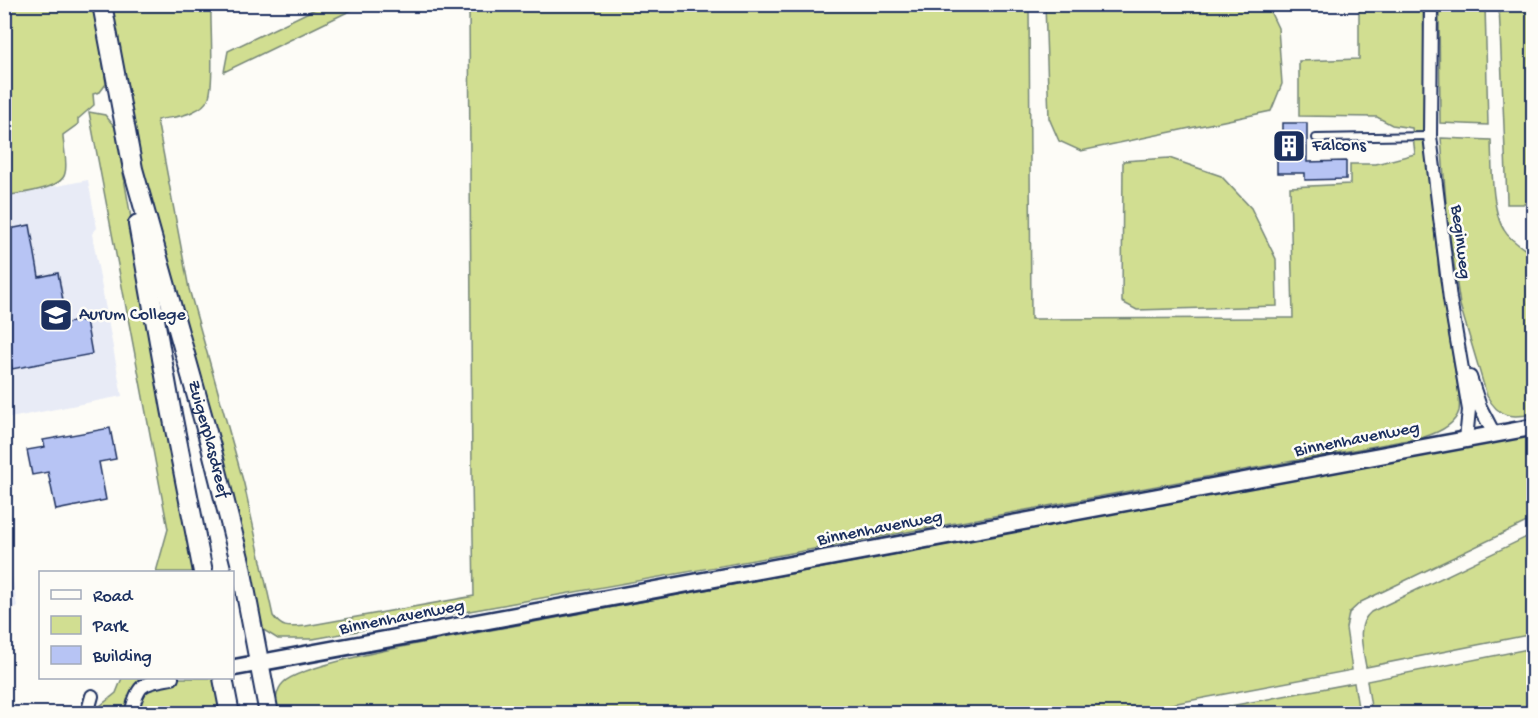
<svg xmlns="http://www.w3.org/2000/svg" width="1538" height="718" font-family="'Gochi Hand',sans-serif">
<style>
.built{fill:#e8ebf6}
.green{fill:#d1de91;stroke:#768678;stroke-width:1.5}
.building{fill:#b7c4f4;stroke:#1b2f5e;stroke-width:1.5}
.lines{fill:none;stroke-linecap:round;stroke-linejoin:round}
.service-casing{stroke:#1b2f5e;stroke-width:10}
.minor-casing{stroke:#1b2f5e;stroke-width:16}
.tertiary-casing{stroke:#1b2f5e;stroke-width:20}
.secondary-casing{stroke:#1b2f5e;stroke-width:22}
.service{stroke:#fdfcf7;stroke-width:6}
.minor{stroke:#fdfcf7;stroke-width:12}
.tertiary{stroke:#fdfcf7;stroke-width:15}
.secondary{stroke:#fdfcf7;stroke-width:18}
.labels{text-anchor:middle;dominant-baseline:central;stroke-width:5;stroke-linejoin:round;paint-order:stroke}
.poi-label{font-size:18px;fill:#1b2f5e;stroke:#fdfcf7;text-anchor:start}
.street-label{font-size:18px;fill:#1b2f5e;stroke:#fdfcf7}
</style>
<rect width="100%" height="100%" fill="#fdfcf7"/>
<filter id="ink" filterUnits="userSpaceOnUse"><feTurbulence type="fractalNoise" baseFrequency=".0167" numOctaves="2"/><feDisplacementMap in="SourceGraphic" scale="12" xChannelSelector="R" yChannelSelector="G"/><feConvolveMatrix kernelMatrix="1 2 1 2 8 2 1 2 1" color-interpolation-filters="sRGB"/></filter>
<g filter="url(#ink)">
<path class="built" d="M88 180 97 228 92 234 122 396 5 419V196Z
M5 533 17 607 5 609 4 534Z"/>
<path class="green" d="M4 5H94L106 84 100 92 93 94 94 105 78 119V124L63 135C63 147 68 162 65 173 62 190 19 193 5 196Z
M111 5H211C210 23 215 87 208 99 205 105 199 109 194 111 182 118 169 117 157 120L189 289 244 484 273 616C283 630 290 627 306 626L474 596 472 478 469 5H1029L1031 319 1293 318 1290 187 1350 184V164H1376L1415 154 1412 128 1392 125 1377 117 1299 116V61L1359 59V5H1423L1427 153 1439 273 1459 395C1459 400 1460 406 1459 411 1455 425 1437 433 1424 437 1053 503 684 575 313 639H278L262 629 151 215Z
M323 5H362L224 72 228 51Z
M1045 5H1267L1278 28 1282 84 1271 111 1081 151 1059 141 1049 118Z
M1439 5H1485L1488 125 1440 123Z
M1499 5H1533V204H1507V200Z
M89 112 105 115 115 127 157 366 164 425 179 479 196 572H156L168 529Z
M1441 138 1491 140C1492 164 1491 210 1504 230 1510 241 1524 248 1533 255V414C1511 418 1499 418 1487 396L1460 305 1447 216Z
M1169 158 1221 176 1251 208 1276 259 1277 306 1137 310 1122 302 1123 161Z
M1533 435V519L1361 602 1349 613 1346 628 1352 670 1119 714H276C276 703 275 691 283 683 301 664 428 642 459 636Z
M1533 534V634L1366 667C1363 648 1355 625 1371 612Z
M1533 648V713H1372L1367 681Z
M122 678H215L221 714H90L116 693Z
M1354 683 1359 713H1192Z"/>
<path class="building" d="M1283 123H1307V162L1346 161V179L1305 180V173H1277V149L1283 143Z
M30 225 39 277 58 273 67 323 86 320 92 354 12 369 11 364 4 365V230Z
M110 428 116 459 99 462 106 500 56 510 48 472 32 475 27 450 45 447 43 440Z"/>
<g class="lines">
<g class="service-casing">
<path id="service" d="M1316 138 1430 136"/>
</g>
<g class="minor-casing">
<path id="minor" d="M1431 4 1430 136 1450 299 1469 410 1466 439
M1470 377 1480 407 1494 434
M87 714 92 696
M131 714C139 682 141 684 172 678"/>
</g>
<g class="tertiary-casing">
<path id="tertiary" d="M232 668 1534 427"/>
</g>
<g class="secondary-casing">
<g id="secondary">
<path id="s1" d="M102 4 133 169 210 443 240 562 269 714"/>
<path d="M138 224 171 409 203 572"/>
<path d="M223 678 230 714"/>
</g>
</g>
<use href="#service" class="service"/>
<use href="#minor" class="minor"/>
<use href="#tertiary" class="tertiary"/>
<use href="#secondary" class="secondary"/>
</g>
</g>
<defs>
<g id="building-square" transform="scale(1.725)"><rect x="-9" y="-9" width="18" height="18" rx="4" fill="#1b2f5e" stroke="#fdfcf7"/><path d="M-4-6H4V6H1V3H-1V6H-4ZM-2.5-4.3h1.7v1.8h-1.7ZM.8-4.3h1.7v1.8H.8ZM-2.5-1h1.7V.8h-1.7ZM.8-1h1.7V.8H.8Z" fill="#fff"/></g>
<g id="school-square" transform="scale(1.725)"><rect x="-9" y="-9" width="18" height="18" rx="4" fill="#1b2f5e" stroke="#fdfcf7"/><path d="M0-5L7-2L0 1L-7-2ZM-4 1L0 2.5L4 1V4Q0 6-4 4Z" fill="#fff"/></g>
</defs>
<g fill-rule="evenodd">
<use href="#building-square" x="1289" y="146"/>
<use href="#school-square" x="56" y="315"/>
</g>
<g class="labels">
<g class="poi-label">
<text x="1312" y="146">Falcons</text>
<text x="79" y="315">Aurum College</text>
</g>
<g class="street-label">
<text transform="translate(1460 242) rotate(83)">Beginweg</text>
<text stroke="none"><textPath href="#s1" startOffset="448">Zuigerplasdreef</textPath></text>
<text transform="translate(1357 440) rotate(-11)">Binnenhavenweg</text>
<text transform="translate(880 529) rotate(-11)">Binnenhavenweg</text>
<text transform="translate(402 618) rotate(-11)">Binnenhavenweg</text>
</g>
</g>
<rect width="1538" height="718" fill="none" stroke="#fdfcf7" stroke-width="24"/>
<rect x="12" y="12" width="1514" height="694" fill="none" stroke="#1b2f5e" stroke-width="2" filter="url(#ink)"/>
<rect x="39" y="571" width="195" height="108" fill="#fdfcf7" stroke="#a3aaba" stroke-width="1.5"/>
<rect x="51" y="590" width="30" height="9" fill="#fdfcf7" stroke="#a3aaba" stroke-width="1.5"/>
<text x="93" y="601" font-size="18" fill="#1b2f5e">Road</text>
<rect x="51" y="616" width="30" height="18" fill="#d1de91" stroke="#a3aaba" stroke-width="1.5"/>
<text x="93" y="631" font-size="18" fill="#1b2f5e">Park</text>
<rect x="51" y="646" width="30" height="18" fill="#b7c4f4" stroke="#a3aaba" stroke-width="1.5"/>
<text x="93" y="661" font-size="18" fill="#1b2f5e">Building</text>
</svg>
